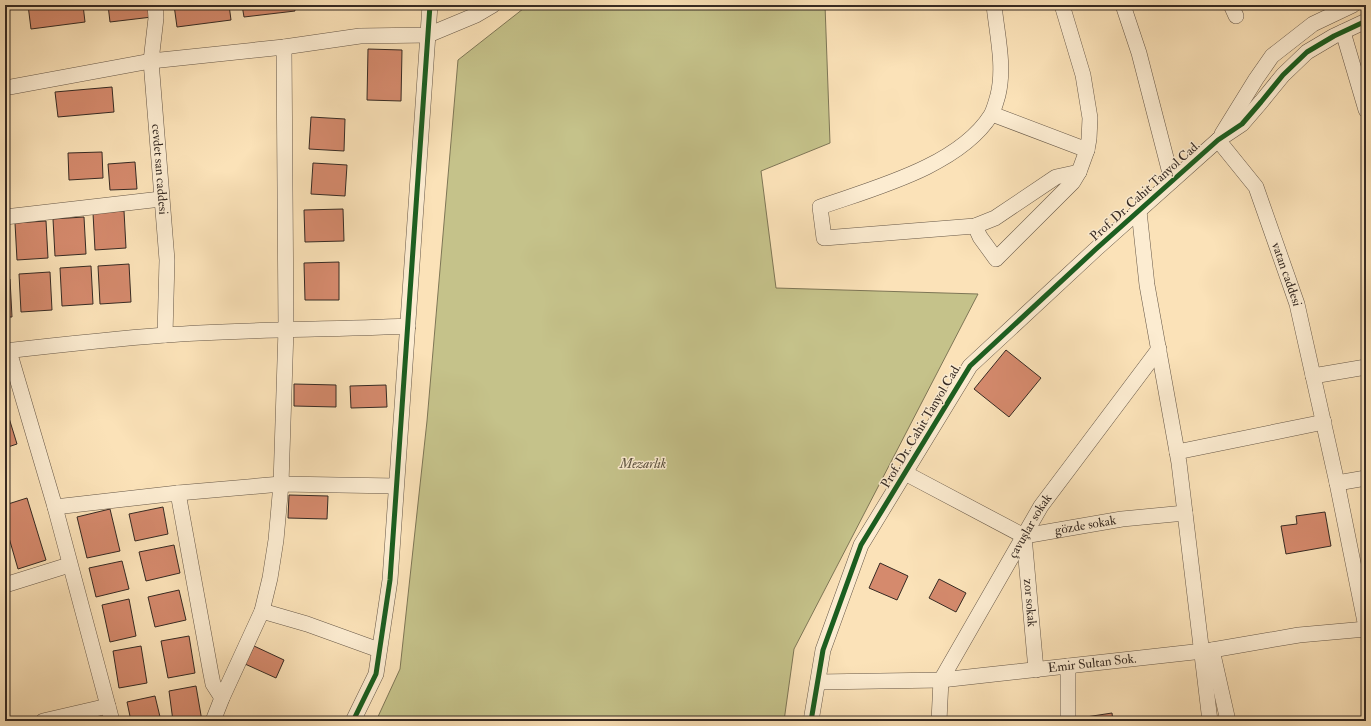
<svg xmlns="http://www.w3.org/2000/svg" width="1371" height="726" font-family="'IM FELL Double Pica',serif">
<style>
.green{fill:#c5c28a;stroke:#7e7656}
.building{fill:#d58a6d;stroke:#362a23}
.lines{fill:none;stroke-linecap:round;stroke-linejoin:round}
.minor-casing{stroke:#675848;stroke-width:16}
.minor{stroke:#fcecd1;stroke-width:15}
.cycleway-casing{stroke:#fcecd1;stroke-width:8}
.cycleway{stroke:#1b5e20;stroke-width:5}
.labels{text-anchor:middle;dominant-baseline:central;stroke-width:3;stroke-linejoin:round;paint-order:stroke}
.street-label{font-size:13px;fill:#362a23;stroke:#fcecd1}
.park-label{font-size:13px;font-style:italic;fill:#5a503d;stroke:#fcecd1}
</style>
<rect width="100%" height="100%" fill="#fbe2b8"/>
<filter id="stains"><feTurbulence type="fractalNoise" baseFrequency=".005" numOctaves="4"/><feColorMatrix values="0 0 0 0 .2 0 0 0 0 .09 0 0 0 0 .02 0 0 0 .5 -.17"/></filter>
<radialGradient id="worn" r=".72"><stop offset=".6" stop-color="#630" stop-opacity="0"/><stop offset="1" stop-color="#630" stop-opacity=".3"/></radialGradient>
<path class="green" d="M528 5H825L830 143 761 171 776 288 978 294 794 649 784 721H376L400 669 427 421 458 60Z"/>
<path class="building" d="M28 5H83L85 22 31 29Z
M108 5H151L152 17 110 22Z
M174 5H229L231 20 177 27Z
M242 5H294L295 11 244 17Z
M310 5H338L310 8Z
M368 49 402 50 401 101 367 100Z
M112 87 114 112 58 117 55 92Z
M311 117 345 119 344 151 309 149Z
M102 152 103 178 69 180 68 153Z
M135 162 137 189 110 190 108 164Z
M313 163 347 165 345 196 311 194Z
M343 209 344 241 305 242 304 210Z
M124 211 126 248 95 250 93 213Z
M84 217 86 254 55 256 53 219Z
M46 221 48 258 17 260 15 223Z
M5 236 9 258 5 259Z
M339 262V300H305L304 263Z
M129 264 131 302 100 304 98 266Z
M91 266 93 304 62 306 60 268Z
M50 272 52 310 21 312 19 274Z
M10 279 12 317H5V280Z
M1006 350 1041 378 1009 417 974 389Z
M294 384 336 385V407L294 406Z
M386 385 387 407 351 408 350 386Z
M5 405 17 444 5 448Z
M289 495 328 496 327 519 288 518Z
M27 498 46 560 18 569 5 524V505Z
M163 507 168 534 135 541 129 514Z
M110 509 120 551 87 558 77 517Z
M1325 512 1331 546 1286 554 1281 526 1297 524 1296 516Z
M174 545 180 573 146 581 139 552Z
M122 561 129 589 96 597 89 568Z
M880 563 908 576 897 600 869 588Z
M939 579 966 593 956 612 929 598Z
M179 590 186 620 155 627 148 597Z
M129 599 136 636 110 642 102 605Z
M189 636 195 673 168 678 161 641Z
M141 646 147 683 119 688 113 651Z
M254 646 284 660 276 678 245 664Z
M196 686 202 721H173L169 691Z
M155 696 161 721H131L127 702Z
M1112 713 1113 721H1086V717Z"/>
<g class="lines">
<g class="minor-casing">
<g id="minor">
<path id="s1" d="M155 5 156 18 151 61 167 260 165 335"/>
<path d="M994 5C997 35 1005 66 998 95 996 102 994 110 991 115 959 166 874 188 820 207L824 238 975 226 995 218 1056 177 1079 172"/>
<path d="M1123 5 1139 53 1172 181"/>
<path d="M1231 5 1236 16"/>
<path d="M1343 32 1366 110"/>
<path d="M5 88 151 61 284 47 360 36 428 35 476 15 493 5"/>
<path d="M992 114 1087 150"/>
<path d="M1222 134 1256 79 1272 56 1313 24 1353 5"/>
<path id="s2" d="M1218 140 1256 187 1297 304 1337 483 1366 627"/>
<path d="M1139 211 1147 285 1179 463 1210 721"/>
<path d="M5 217 161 199"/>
<path d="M975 226 980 237 996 259 1073 182 1079 172 1087 150 1089 139 1090 118 1083 75 1062 5"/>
<path d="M5 351C58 345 112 339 165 335 246 329 327 330 408 326"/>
<path d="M9 351 55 507 112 721"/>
<path d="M1313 376 1366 367"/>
<path d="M1177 452 1324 422"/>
<path id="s3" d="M905 473 1024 536 1122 519 1185 513"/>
<path d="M1337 483 1366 478"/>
<path d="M178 493 211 674 213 684 222 698"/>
<path d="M55 507 178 493 281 484 396 486"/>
<path id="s4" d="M1024 536 1036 670"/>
<path d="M5 585 69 565"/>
<path d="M262 611 307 624 379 650"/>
<path d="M1212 650 1228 721"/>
<path d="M1068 666V721"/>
<path id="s5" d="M818 682 941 680 1212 650 1299 635 1366 629"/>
<path d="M43 721 108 706"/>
<path d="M213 721 222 698 262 611 270 578 276 540 281 484 286 329 284 47"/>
<path d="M353 721 376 674 390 580 430 5"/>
<path d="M811 721 823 650 861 545 970 366 1096 249 1218 140 1242 124 1261 102 1283 75 1307 52 1334 36 1366 21"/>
<path id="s6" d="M939 721 941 680 1041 506 1159 349"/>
</g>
</g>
<use href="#minor" class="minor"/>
<g class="cycleway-casing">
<path id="cycleway" d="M353 721 376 674 390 580 430 5
M811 721 823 650 861 545 970 366 1096 249 1218 140 1242 124 1261 102 1283 75 1307 52 1334 36 1366 21"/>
</g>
<use href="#cycleway" class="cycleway"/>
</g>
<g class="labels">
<g class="street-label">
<text stroke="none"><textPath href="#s1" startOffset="165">cevdet san caddesi</textPath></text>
<text transform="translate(1145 191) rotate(-42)">Prof. Dr. Cahit Tanyol Cad.</text>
<text stroke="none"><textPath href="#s2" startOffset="153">vatan caddesi</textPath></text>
<text transform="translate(921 426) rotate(-59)">Prof. Dr. Cahit Tanyol Cad.</text>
<text stroke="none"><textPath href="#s3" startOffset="197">gözde sokak</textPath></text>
<text stroke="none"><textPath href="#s6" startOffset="219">çavuşlar sokak</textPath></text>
<text stroke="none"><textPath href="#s4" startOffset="67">zor sokak</textPath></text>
<text stroke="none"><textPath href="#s5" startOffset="275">Emir Sultan Sok.</textPath></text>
</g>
<g class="park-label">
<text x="643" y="464">Mezarlık</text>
</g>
</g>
<rect width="1371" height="726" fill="none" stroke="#fbe2b8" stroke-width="20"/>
<rect x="6" y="6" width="1359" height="714" fill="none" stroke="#362a23" stroke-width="2"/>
<rect x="10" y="10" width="1351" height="706" fill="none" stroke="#362a23"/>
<rect width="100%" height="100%" filter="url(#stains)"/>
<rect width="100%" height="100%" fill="url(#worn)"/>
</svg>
